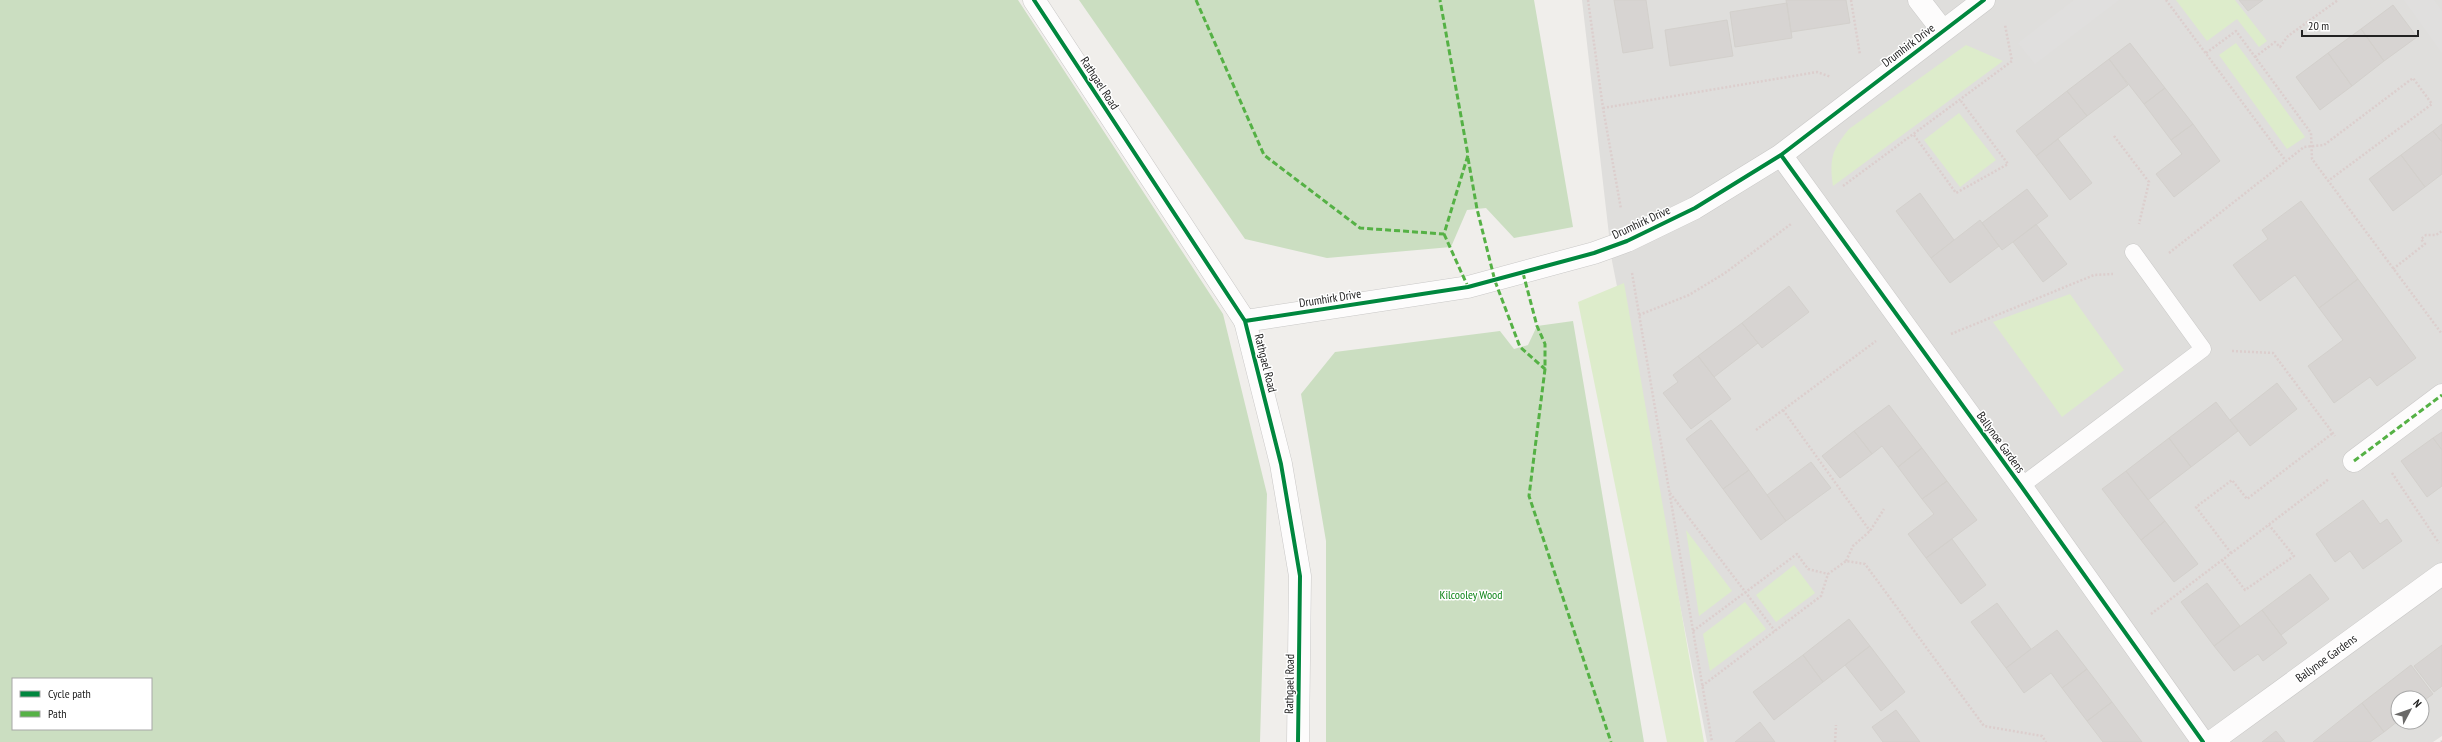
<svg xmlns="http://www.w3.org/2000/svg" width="2442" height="742" font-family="'PT Sans Narrow',sans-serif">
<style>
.residential{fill:#dfdedc;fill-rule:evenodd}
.grass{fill:#ddeccb}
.forest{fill:#cbdec1;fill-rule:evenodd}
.parking{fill:#e0dfde}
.building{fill:#d7d4d2;stroke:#d3d0cc}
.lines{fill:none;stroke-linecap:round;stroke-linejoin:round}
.service-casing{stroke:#c9c8c7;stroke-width:17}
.pedestrian-casing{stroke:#c9c8c7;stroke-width:23}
.minor-casing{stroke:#c9c8c7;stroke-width:23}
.tertiary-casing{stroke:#c9c8c7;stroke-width:23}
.path{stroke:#dccecd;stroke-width:2.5;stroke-dasharray:2 2;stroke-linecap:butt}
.service{stroke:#fdfcfc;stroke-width:16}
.pedestrian{stroke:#fdfcfc;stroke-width:22}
.minor{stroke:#fdfcfc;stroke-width:22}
.tertiary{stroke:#fdfcfc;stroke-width:22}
.quiet{stroke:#55b145;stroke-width:3;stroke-dasharray:6 3;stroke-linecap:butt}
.cycleway-casing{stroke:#fff;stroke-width:6}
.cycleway{stroke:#00873e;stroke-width:4}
.labels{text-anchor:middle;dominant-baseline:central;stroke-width:3;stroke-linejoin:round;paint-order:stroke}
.street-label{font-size:12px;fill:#222;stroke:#fff}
.park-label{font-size:12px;fill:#0c8416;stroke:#fff}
</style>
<rect width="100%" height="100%" fill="#f0eeeb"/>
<path class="residential" d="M1582 0H2442V736L2433 742H1707L1612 261ZM2398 698H2422V722H2398Z"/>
<path class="grass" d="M2176 0H2235L2267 41 2259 47 2237 19 2207 41Z
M2236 43 2305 137 2287 149 2219 55Z
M1966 45 2003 61 1833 186C1829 159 1832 150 1849 129Z
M1959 113 1996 160 1960 187 1924 140Z
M1624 283 1704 742H1667L1578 302Z
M2070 294 2124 370 2062 417 1993 322Z
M1686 530 1732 591 1699 616Z
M1794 565 1815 593 1776 622 1756 595Z
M1745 602 1766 629 1710 671 1703 634Z"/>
<path class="forest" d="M0 0H1018L1223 314 1267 494 1260 742H0ZM13 679H151V729H13Z
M1079 0H1534L1573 227 1514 238 1486 208 1467 210 1451 247 1327 258 1245 239Z
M1573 321 1644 742H1326V541L1301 394 1335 352 1500 331 1514 349 1528 345 1537 326Z"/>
<path class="parking" d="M2074 0H2119L2035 64 2018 43Z
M2404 0H2434L2442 11V53Z"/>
<path class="building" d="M1614 0H1646L1653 48 1623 53Z
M1786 0H1846L1850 23 1791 32Z
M2239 0H2263L2248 11Z
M1787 3 1792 38 1735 47 1730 12Z
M2393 5 2417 37 2384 61 2361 29Z
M1727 20 1733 56 1670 66 1665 30Z
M2361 29 2384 61 2352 86 2328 53Z
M2130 43 2165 88 2144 104 2109 59Z
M2328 53 2352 86 2320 110 2296 77Z
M2109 59 2128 85 2087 116 2067 91Z
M2165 88 2193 124 2171 140 2144 104Z
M2067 91 2087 116 2036 156 2016 131Z
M2193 124 2220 161 2174 197 2156 174 2182 154 2171 140Z
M2442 124V142L2433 131Z
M2433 131 2442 142V174L2425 187 2401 155Z
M2058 139 2092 183 2070 200 2036 156Z
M2401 155 2425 187 2393 211 2369 179Z
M2027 189 2048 216 2002 250 1982 223Z
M1920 193 1954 240 1931 258 1896 211Z
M2301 201 2358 279 2319 308 2295 275 2260 301 2233 265 2268 239 2262 230Z
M1980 220 1999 246 1950 283 1931 258Z
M2036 224 2067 264 2043 282 2013 242Z
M2358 279 2416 358 2377 386 2370 377 2334 403 2308 366 2343 340 2319 308Z
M1789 286 1809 312 1762 348 1742 323Z
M1742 323 1758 343 1714 377 1698 356Z
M1698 356 1731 399 1691 429 1663 393 1678 382 1673 375Z
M2277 383 2297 409 2250 446 2230 420Z
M2216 402 2238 431 2191 467 2169 438Z
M1889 405 1922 448 1898 467 1882 446 1872 454 1854 431Z
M1711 420 1749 470 1723 489 1686 439Z
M1854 431 1872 454 1840 478 1822 456Z
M2442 432V450L2433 438Z
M2169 438 2191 467 2148 500 2126 471Z
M2433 438 2442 450V486L2427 497 2401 461Z
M1922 448 1947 481 1922 499 1898 467Z
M1811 462 1831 488 1786 521 1767 495Z
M1749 470 1786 521 1761 540 1723 489Z
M2126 471 2165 521 2141 540 2102 489Z
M1947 481 1977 520 1926 558 1908 534 1934 514 1922 499Z
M2363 500 2380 524 2387 519 2402 541 2363 569 2350 551 2335 562 2316 534Z
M2165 521 2198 564 2174 582 2141 540Z
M1952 539 1986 585 1961 604 1926 558Z
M2310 574 2329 599 2281 635 2262 610Z
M2207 583 2240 626 2214 646 2181 602Z
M1997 603 2031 649 2006 668 1971 622Z
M2262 610 2287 643 2263 661 2258 654 2234 671 2214 646Z
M1849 619 1870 646 1823 682 1803 655Z
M2057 630 2087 669 2062 688 2051 673 2024 693 2006 668Z
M2442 645V686L2434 692 2414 666Z
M1870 646 1905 692 1881 711 1845 665Z
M1803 655 1823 682 1774 720 1753 692Z
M2411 665 2433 694 2422 702V698H2398V721L2384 732 2362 703Z
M2087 669 2112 702 2087 721 2062 688Z
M2112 702 2142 742H2103L2087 721Z
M2362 703 2384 732 2370 742H2313Z
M1896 710 1920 742H1883L1872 727Z
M1760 722 1775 742H1735Z
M2276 731 2285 742H2262Z"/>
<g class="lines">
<g class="service-casing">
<path id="service" d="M2021 486 2203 349 2133 252"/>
</g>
<g class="pedestrian-casing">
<path id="pedestrian" d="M2354 461 2442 395"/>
</g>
<g class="minor-casing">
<path id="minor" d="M1919 0 1943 31
M1781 155 2021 486 2203 742
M1245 321 1468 287 1594 253 1627 241 1695 208 1781 155 1984 0
M2211 742 2442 574"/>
</g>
<g class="tertiary-casing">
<path id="tertiary" d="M1034 0 1245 321 1281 464 1300 576 1298 742"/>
</g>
<path class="path" d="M1588 0 1603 108 1621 209
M1851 0 1860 55
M2166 0 2286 161
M2206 53 2236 31 2311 133 2312 159 2442 334
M2255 57 2275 42 2280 47 2288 36 2338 0
M1603 108 1817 72 1831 77
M1914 135 1956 193 2008 164 1961 101
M2114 136 2149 182 2139 224
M1843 186 2012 61 2005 25
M2169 253 2304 147 2324 145 2413 78 2432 104 2328 181
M2393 269 2425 244 2421 239 2426 235H2436L2442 231
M1632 273 1712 742
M1639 315 1689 295 1725 273 1791 224
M1951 334 2094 275 2113 274
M2232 351 2273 353 2335 436
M1783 410 1870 531
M1756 430 1876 341
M2392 473 2439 543
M1670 493 1775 631
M2231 553 2196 507 2232 480 2247 499 2333 433
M2222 560 2245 590 2294 556 2269 525
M1846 561 1853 546 1870 531 1884 509
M2151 614 2329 479
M1693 631 1797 554 1808 569 1828 574
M1702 686 1821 596 1828 574 1846 561 1865 564 1984 726 2042 736 2046 742
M1835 742 1836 725
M2441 742 2442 741"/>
<use href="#service" class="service"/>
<use href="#pedestrian" class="pedestrian"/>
<use href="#minor" class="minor"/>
<use href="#tertiary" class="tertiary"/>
<path class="quiet" d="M1196 0 1264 155 1360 228 1444 234 1468 155 1440 0
M1468 158 1477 209 1495 281 1520 347 1545 369
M1444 234 1468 287
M1523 273 1537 326 1545 344V369L1529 496 1611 742
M2354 461 2442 395"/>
<g class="cycleway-casing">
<path id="cycleway" d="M1034 0 1245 321 1281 464 1300 576 1298 742
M1781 155 2021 486 2203 742
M1245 321 1468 287 1594 253 1627 241 1695 208 1781 155 1984 0"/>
</g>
<use href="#cycleway" class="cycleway"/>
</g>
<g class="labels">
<g class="street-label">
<text transform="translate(1908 45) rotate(-37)">Drumhirk Drive</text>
<text transform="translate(1100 83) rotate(57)">Rathgael Road</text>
<text transform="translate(1641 222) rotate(-25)">Drumhirk Drive</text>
<text transform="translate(1330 298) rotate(-9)">Drumhirk Drive</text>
<text transform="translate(1266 363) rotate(76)">Rathgael Road</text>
<text transform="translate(2001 442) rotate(54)">Ballynoe Gardens</text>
<text transform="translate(2326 658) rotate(-36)">Ballynoe Gardens</text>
<text transform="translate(1289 684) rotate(-89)">Rathgael Road</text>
</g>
<g class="park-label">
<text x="1471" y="594">Kilcooley Wood</text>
</g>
</g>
<rect x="12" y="678" width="140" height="52" fill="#ffffff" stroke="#a7a7a7"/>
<rect x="20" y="691" width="20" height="6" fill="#00873e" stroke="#a7a7a7"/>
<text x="48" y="698" font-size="12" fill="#222222">Cycle path</text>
<rect x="20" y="711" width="20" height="6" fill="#55b145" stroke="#a7a7a7"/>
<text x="48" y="718" font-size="12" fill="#222222">Path</text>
<g transform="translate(2410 710) rotate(49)"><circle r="19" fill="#ffffff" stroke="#a7a7a7"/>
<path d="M0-3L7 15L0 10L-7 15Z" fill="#6a6968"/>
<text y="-6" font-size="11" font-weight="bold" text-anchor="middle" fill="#222222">N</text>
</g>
<path d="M2302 30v6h116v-6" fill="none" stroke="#222222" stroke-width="2"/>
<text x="2308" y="30" font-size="12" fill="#222222" stroke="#ffffff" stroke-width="3" paint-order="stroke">20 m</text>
</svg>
